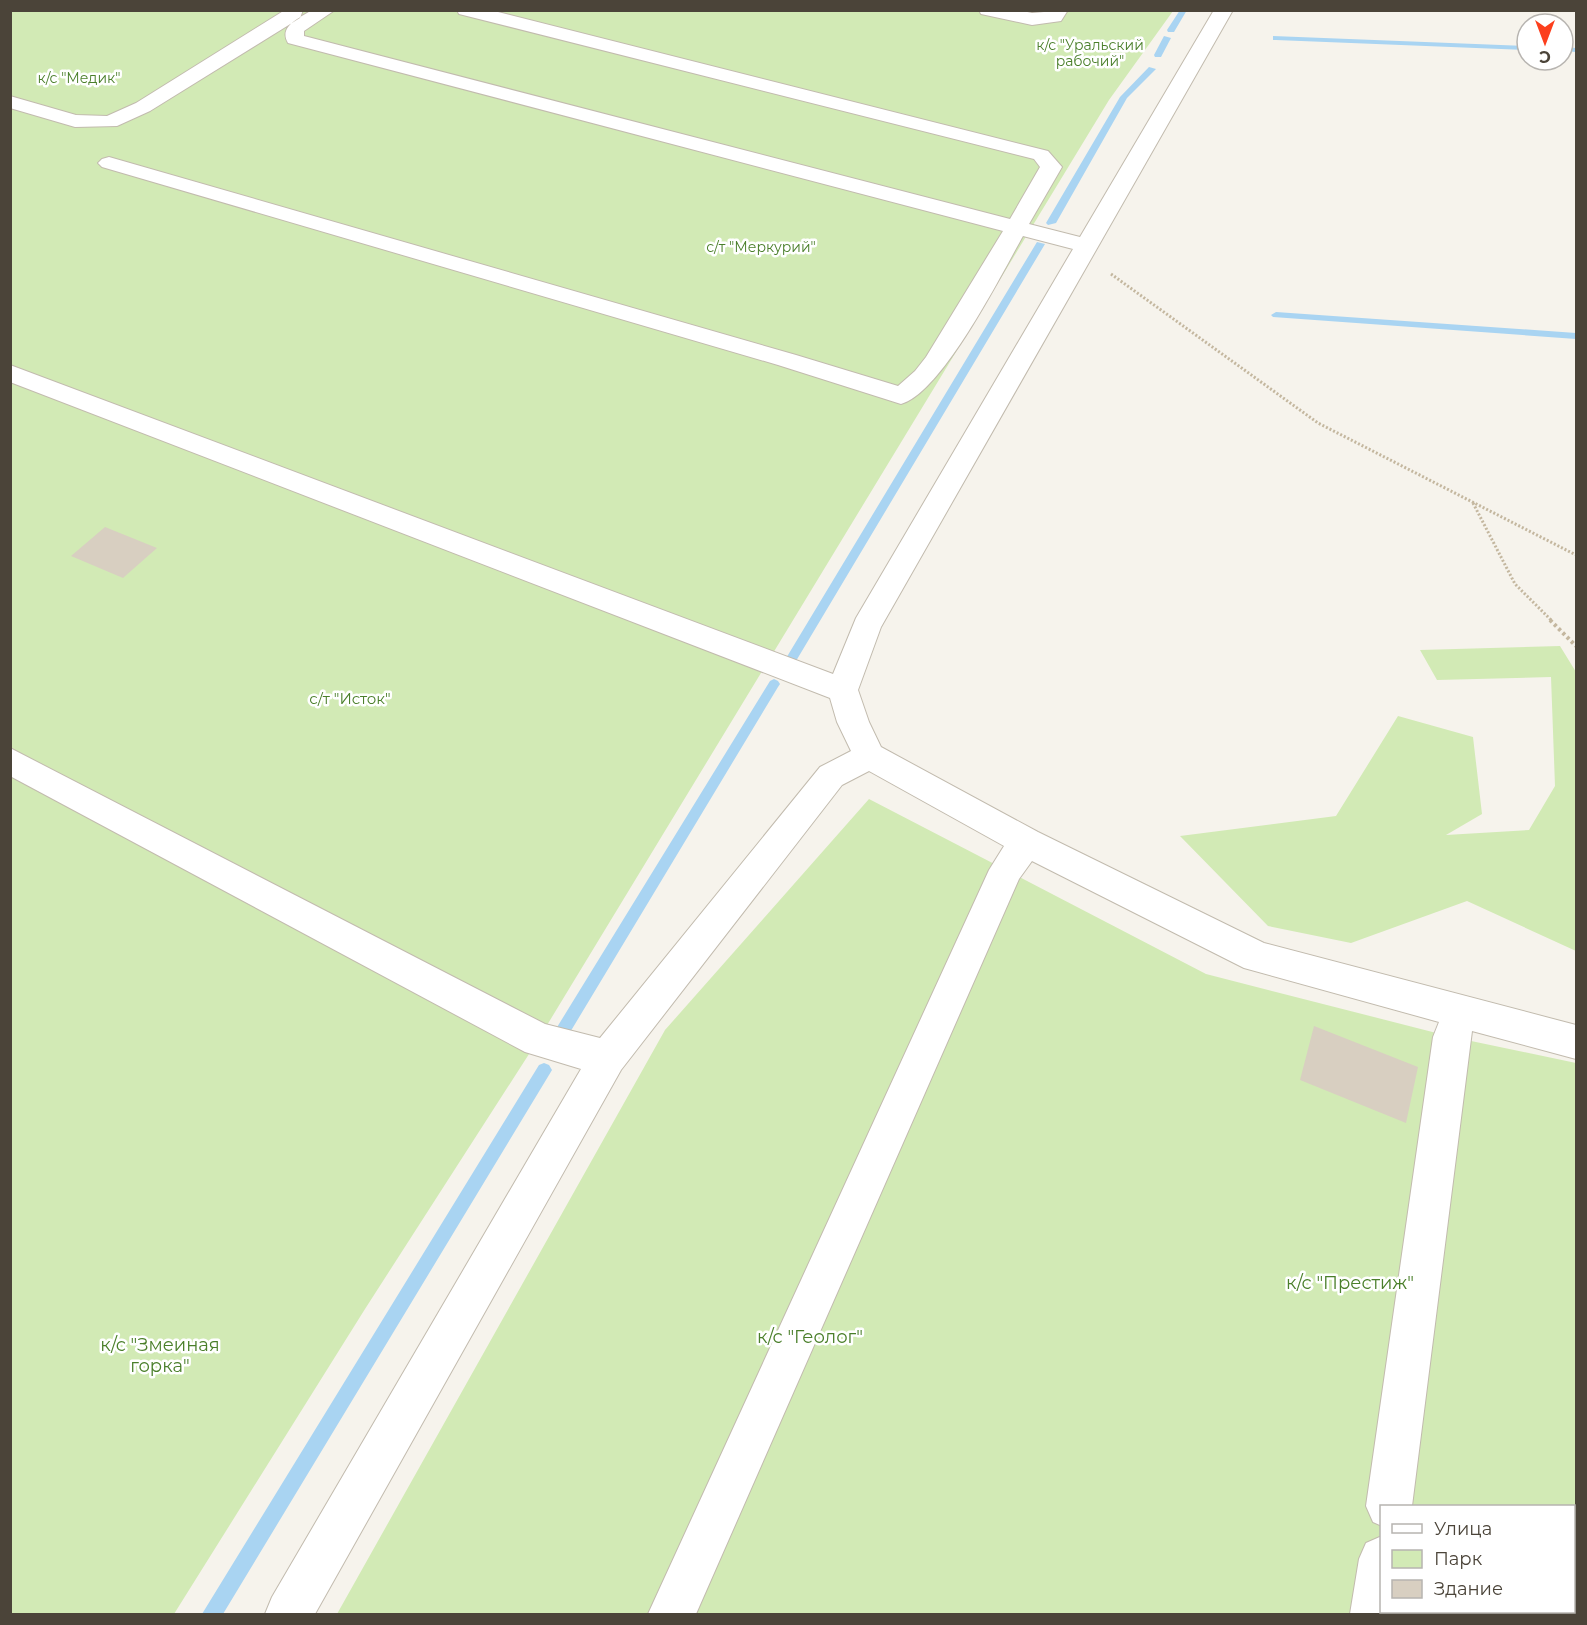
<svg xmlns="http://www.w3.org/2000/svg" width="1587" height="1625" font-family="Montserrat,sans-serif">
<style>
.green{fill:#d2eab5;fill-rule:evenodd}
.lines{fill:none;stroke-linecap:round;stroke-linejoin:round}
.stream{fill:#a9d4f2;fill-rule:evenodd}
.building{fill:#d8cfc1}
.minor-casing{stroke:#c2bbae;stroke-width:2}
.path-far1{stroke:#c4b79f;stroke-width:3;stroke-dasharray:2 2;stroke-linecap:butt}
.path{stroke:#c4b79f;stroke-width:4;stroke-dasharray:3 3;stroke-linecap:butt}
.minor{fill:#fff;fill-rule:evenodd}
.labels{text-anchor:middle;dominant-baseline:central;stroke-width:5;stroke-linejoin:round;paint-order:stroke}
.far-park-label{font-size:14px;fill:#4a7f2a;stroke:#fff}
.park-label{font-size:15px;fill:#4a7f2a;stroke:#fff}
.near-park-label{font-size:18px;fill:#4a7f2a;stroke:#fff}
</style>
<rect width="100%" height="100%" fill="#f6f3ec"/>
<path class="green" d="M11 11H1173L1109 100 538 1040 365 1309 174 1614H11Z
M1560 646 1576 672V951L1467 901 1351 943 1268 926 1180 836 1336 816 1398 716 1473 737 1482 814 1446 835 1529 830 1555 786 1551 677 1437 680 1420 650Z
M869 799 1206 974 1452 1037 1576 1063V1614H337L665 1030ZM1382 1506H1574V1612H1382Z"/>
<g class="lines">
<path class="stream" d="M1180 10H1187L1174 32H1168L1167 30Z
M1164 36 1171 38 1161 57H1155L1154 55Z
M1273 36 1527 46V50L1276 40H1273Z
M1563 47 1576 48V52L1563 51Z
M1149 67 1156 69 1127 98 1056 223 1048 225 1046 223 1120 97Z
M1037 242 1045 244 796 661H788L786 658 788 655Z
M1276 312 1576 333V339L1273 317 1271 315Z
M774 679 778 681 780 684 778 687 569 1034 564 1036 559 1034 556 1029 559 1024 770 681Z
M544 1063 549 1065 552 1070 549 1075 223 1614H202L539 1065Z"/>
</g>
<path class="building" d="M105 527 157 548 123 578 71 556Z
M1314 1026 1418 1067 1406 1123 1300 1080Z"/>
<g class="lines">
<g class="minor-casing">
<path id="minor" d="M285 10H303L300 18 150 111 117 126 75 127 10 108V96L76 115 107 116 136 103Z
M312 10H335L304 31V36L1010 219 1040 167 1034 159 459 14 457 10H490L1048 151 1062 167 1029 224 1080 237 1214 10H1233L881 627 858 690 869 722 881 747 1038 832 1264 943 1576 1025V1059L1472 1031 1412 1506H1382V1526L1373 1522 1366 1506 1433 1037 1439 1022 1244 968 1032 861 1019 879 696 1614H648L989 870 1004 846 869 771 842 785 621 1070 315 1614H265L272 1597 581 1069 525 1052 10 776V748L545 1024 600 1038 820 767 851 751 837 722 830 698 10 382V365L833 674 856 618 1073 249 1023 236C1001 275 942 393 901 404L778 365 102 167 98 163 102 159 109 157 116 159 796 355 898 386 915 371 926 357 1003 231 288 43C278 26 300 18 312 10Z
M979 10H1018L1032 13 1068 10 1061 21 1032 25 981 14Z
M1382 1536V1612H1398V1614H1350L1359 1559 1366 1543Z"/>
</g>
<path class="path-far1" d="M1111 274 1318 423 1576 555
M1473 503 1515 584 1552 621"/>
<path class="path" d="M1550 620 1576 646"/>
<use href="#minor" class="minor"/>
</g>
<g class="labels">
<g class="far-park-label">
<text x="1090" y="45">к/с "Уральский<tspan x="1090" dy="16">рабочий"</tspan></text>
<text x="79" y="78">к/с "Медик"</text>
<text x="761" y="247">с/т "Меркурий"</text>
</g>
<g class="park-label">
<text x="350" y="698">с/т "Исток"</text>
</g>
<g class="near-park-label">
<text x="1350" y="1283">к/с "Престиж"</text>
<text x="810" y="1337">к/с "Геолог"</text>
<text x="160" y="1345">к/с "Змеиная<tspan x="160" dy="21">горка"</tspan></text>
</g>
</g>
<rect width="1587" height="1625" fill="none" stroke="#4b4439" stroke-width="24"/>
<rect x="1380" y="1505" width="195" height="108" fill="#ffffff" stroke="#b7b4b0" stroke-width="1.5"/>
<rect x="1392" y="1524" width="30" height="9" fill="#ffffff" stroke="#b7b4b0" stroke-width="1.5"/>
<text x="1434" y="1535" font-size="18" fill="#4b4439">Улица</text>
<rect x="1392" y="1550" width="30" height="18" fill="#d2eab5" stroke="#b7b4b0" stroke-width="1.5"/>
<text x="1434" y="1565" font-size="18" fill="#4b4439">Парк</text>
<rect x="1392" y="1580" width="30" height="18" fill="#d8cfc1" stroke="#b7b4b0" stroke-width="1.5"/>
<text x="1434" y="1595" font-size="18" fill="#4b4439">Здание</text>
<g transform="translate(1545 42) rotate(180)"><circle r="28" fill="#ffffff" stroke="#b7b4b0" stroke-width="1.5"/>
<path d="M0-4.5L10 22L0 15L-10 22Z" fill="#fc3f1d"/>
<text y="-9" font-size="16" font-weight="bold" text-anchor="middle" fill="#4b4439">С</text>
</g>
</svg>
